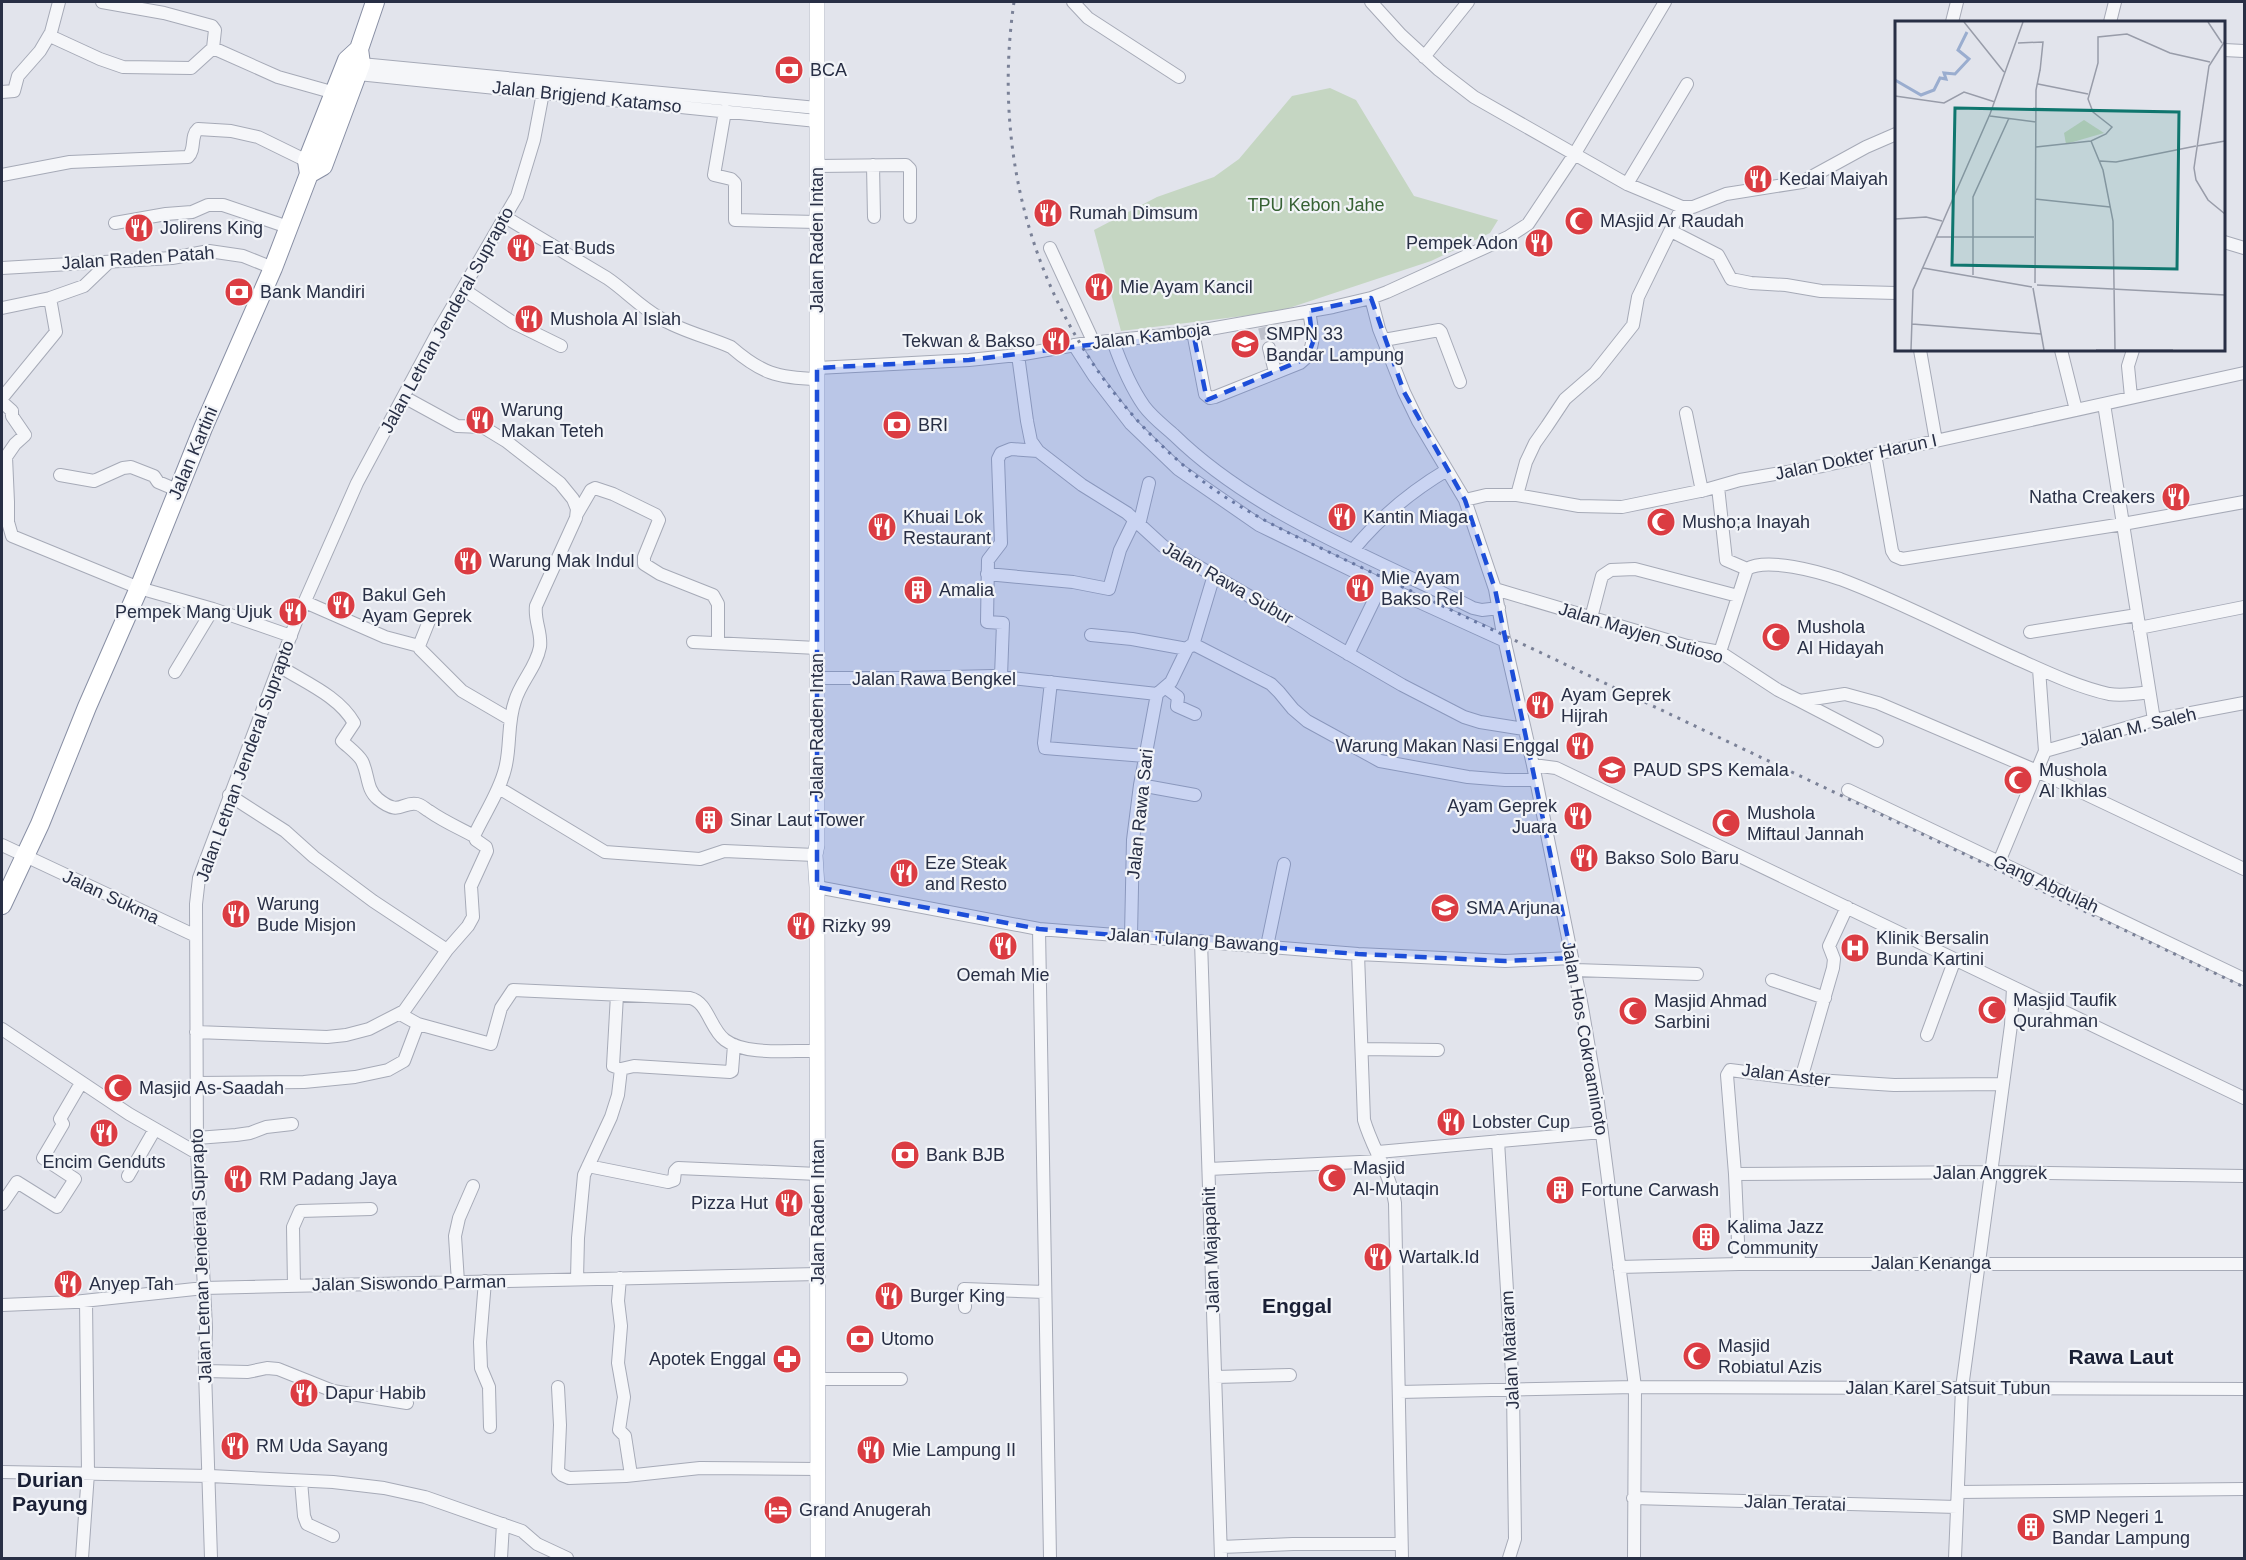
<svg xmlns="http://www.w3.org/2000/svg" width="2246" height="1560" font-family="Helvetica,sans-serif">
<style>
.green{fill:#c5d6c2}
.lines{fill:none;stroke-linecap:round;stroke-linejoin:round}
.minor-tunnel{stroke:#bdc0cb;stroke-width:12;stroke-dasharray:12 6;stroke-linecap:butt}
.minor-casing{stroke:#a6aab7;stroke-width:14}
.major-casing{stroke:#a0a7b8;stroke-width:16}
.highway-casing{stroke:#888fa4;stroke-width:20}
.minor{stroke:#f5f6f9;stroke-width:12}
.major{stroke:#fff;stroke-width:15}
.highway{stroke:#fff;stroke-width:18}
.rail{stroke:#7a8197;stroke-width:3;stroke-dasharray:3 6;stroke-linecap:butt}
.marked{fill:#1d4ed8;fill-opacity:0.2;stroke:#1d4ed8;stroke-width:4.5;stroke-dasharray:12 8;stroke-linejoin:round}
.labels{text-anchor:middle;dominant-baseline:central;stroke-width:4.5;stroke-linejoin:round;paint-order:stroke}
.poi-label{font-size:18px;fill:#282f45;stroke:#f2f4f8;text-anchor:start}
.street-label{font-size:18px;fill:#282f45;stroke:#f2f4f8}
.park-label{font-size:18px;fill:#376234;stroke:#f2f4f8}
.quarter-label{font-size:21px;font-weight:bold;fill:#1a2036;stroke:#f2f4f8}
.inset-river{fill:none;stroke:#9aadcf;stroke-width:3}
.inset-road{fill:none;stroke:#989ca9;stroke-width:1.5}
.view{fill:#0f766e;fill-opacity:0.15;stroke:#0f766e;stroke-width:3}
.inset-edge{fill:none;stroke:#282f45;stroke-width:3}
</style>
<rect width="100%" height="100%" fill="#e2e4ec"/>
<path class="green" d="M1330 88 1356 100 1414 196 1498 220 1490 233 1431 261 1277 312 1121 331 1094 230 1157 197 1214 177 1239 159 1292 96Z"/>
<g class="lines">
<path class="minor-tunnel" d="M1264 327 1269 348"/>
<g class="minor-casing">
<path id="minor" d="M59 2 50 36 100 59 123 67 191 68 213 48 215 30 212 26 164 13 102 2
M1073 2 1088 18 1179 77
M1371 2 1401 35 1439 70 1474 97 1627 184 1682 207H1693L1726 194 1802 182 1866 147 1896 134
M1952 22 1957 2
M2110 22 2115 2
M213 48 278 77 335 93
M2224 50 2244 51
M1424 57 1468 2
M361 64 817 108
M358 74 817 121
M2 92 14 91 18 76 40 51 50 34
M725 111 714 175 731 179 735 183V220L817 222
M873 165 874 217
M817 166 906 165 910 169V217
M2 175 70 162 188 157C196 149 190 136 198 129L231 131 258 137 307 161
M1627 184 1687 84
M505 217 607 278C625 290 640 307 660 318 681 331 708 337 731 347 761 373 777 378 817 379
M115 223 166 214 192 212 208 205H223L288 227
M1671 231 1718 255 1731 279 1751 283 1786 285 1821 291 1896 293
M2224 242 2244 248
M1050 248 1094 343
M2 268 172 258 209 251 243 256 273 268
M463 289 512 322 561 346
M1371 298 1379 329 1404 392 1418 421 1465 500 1495 589 1503 634 1533 765 1582 1007 1597 1095 1635 1387 1634 1558
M2 308 50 298 84 286 109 262
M1193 332 1205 394 1210 398 1215 397 1300 363C1318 350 1312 330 1309 311
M1384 340 1439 330 1441 332 1460 382
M1113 341C1121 364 1130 386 1144 406 1152 417 1164 426 1174 435 1256 515 1372 557 1473 608L1482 610 1499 608
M1074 345 1094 376 1131 424 1178 469 1259 525 1382 585 1505 641
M1269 348 1275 372
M1920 350 1936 441
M2061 350 2076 410
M1018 355 1027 421 1031 441 1038 451 1082 485 1127 513 1163 546 1402 685 1464 717 1480 722 1524 729
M817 368 969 360 1018 355 1081 344 1193 332 1333 307 1371 298 1387 292 1508 237 1528 224 1574 155 1665 2
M2131 397 2128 366 2133 350
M2 398 56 332 50 298
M2 402 12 411V416L25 435 15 444 6 457 8 502 3 504
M2104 404 2154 720
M1686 413 1702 491
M1875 454 1892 551 1895 556 1902 559 2123 524 2244 502
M60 475 94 481 123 468 131 467 154 476 158 482 177 490
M1718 487 1726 560 1747 569
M1517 495 1526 462 1535 443 1547 426 1565 399 1595 373 1633 325 1638 297 1682 207
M1465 500 1486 495H1517L1579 506 1622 507 1705 490 1740 480 1822 466 2244 373
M8 502V522L12 536 139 588 213 609 291 636
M577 514 591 490 595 488 613 494 656 515 659 520 644 557V564L660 574 713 595 718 604V643
M1139 525 1149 483
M1353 550C1380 517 1410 492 1447 470
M987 574 1073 582 1109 589 1120 550 1135 519
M1495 589 1687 646 1720 652 1778 690 1800 701 1845 694 1878 703 2037 771 2244 869
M305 602 385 637 419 646
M1591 618 1602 576 1611 570 1635 569 1738 596
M429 621 419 646 420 649 462 691 510 719
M2139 628 2244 607
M2030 632 2137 615
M1091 635 1132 639 1187 649
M693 642 817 648
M1193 645 1214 575
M1720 652 1747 569C1767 557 1819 572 1840 579 1899 601 1957 632 2015 658 2044 671 2077 687 2109 694 2122 696 2136 694 2149 692
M1348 654 1379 590
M279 666C304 682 339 696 354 723L342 741C348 747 358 754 362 761 369 775 366 789 378 799 400 817 402 801 417 804 422 805 425 809 429 811 443 821 459 828 474 836
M2039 669 2045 751
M175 672 213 609
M1001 676 1003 623 987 622 988 560 1001 543 998 459 1001 453 1011 449 1038 451
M817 678H908L994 676 1157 694
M1051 682 1044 743 1045 748 1145 756
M1166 688 1178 697 1177 706 1195 714
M1157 694 1171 682 1187 649 1190 646 1195 645 1271 684 1279 692 1293 709 1307 721 1380 761 1468 777 1505 780H1536
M1800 701 1877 741
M1533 765 1556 768 2244 1098
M1140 785 1195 795
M499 788 605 852 700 859 724 851 815 855
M1848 790 2244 979
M229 795 285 831 314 857 373 901 447 950
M2 845 196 936
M1999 862 2045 751 2154 720 2244 703
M817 887 1039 929 1358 954 1505 961 1572 958
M1039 929 1050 1558
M1131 935 1133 840 1140 785 1157 694
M1201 941 1221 1558
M1267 946 1284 864
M1358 954 1364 1120C1372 1148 1390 1173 1395 1203L1402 1558
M1575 970 1697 974
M1772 980 1825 998
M617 995 613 1066 621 1069 634 1066 730 1072 732 1071 734 1045
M400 1014 418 1024 491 1044 501 1008 513 990 690 998C708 1002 710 1029 725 1040 746 1056 791 1050 817 1051
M2 1029 129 1114 197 1153
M196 1032 327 1037 346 1035 369 1029 404 1011 447 950 468 926 473 917 471 886 487 851 486 847 476 840 474 836C484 814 499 793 505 769 511 747 507 723 515 701 521 681 536 668 540 647 542 632 534 621 536 606L576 518 577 509 573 499 560 483 506 441 483 427 457 426 404 397
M1927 1035 1955 959
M1362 1049 1438 1050
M1801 1079 1833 968 1834 959 1829 946 1847 907
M197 1083 304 1082 355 1077 388 1070 404 1061 418 1024
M197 1138 236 1135 250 1133 266 1127 292 1124
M1498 1141 1513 1390 1515 1539 1509 1558
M1378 1152 1602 1132
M588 1166 668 1182 674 1180 675 1171 678 1168 818 1174
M1209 1169 1381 1161
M1735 1174 1990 1172 2244 1176
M128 1176 155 1129
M2 1204 17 1182 57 1207 75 1179 43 1158 63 1124 60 1119 81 1083
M1739 1264 1735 1174 1727 1075 1730 1070 1801 1079 1894 1085 2002 1084
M1619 1267 1739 1264H2244
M620 1278 618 1301 621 1326 618 1363 624 1397 619 1430 625 1436 631 1475
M577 1279 578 1238 584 1175 611 1117 618 1095 621 1069
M485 1281 480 1342 481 1368 489 1387 490 1427
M458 1282 455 1236 459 1218 473 1186
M294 1285 293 1227 300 1211 371 1209
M2 1305 74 1302 204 1288 818 1274
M965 1307 964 1289 1045 1292
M205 1371 248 1372 267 1368 278 1369 333 1391 407 1403
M1215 1377 1290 1375
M818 1379H901
M558 1387 560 1425 558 1471 562 1475 569 1478 626 1476 700 1468 818 1469
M1399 1392 1635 1387 2244 1389
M2 1472 210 1476 333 1482 384 1488 425 1497 522 1531 537 1544 567 1558
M301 1481 304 1516 307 1524 333 1536
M1958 1492 2244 1489
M1633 1498 1957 1507
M1221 1547 1293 1544H1401
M82 1558 88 1473 86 1301
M211 1558 205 1371 206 1327 197 1153 196 904 199 878 297 619 357 483 440 328 517 196 534 140 545 82
M501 1558 503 1524
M1955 1558 1962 1388 2011 1025 2013 988"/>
</g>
<g class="major-casing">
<path id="major" d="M817 2V845L815 855 817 887 818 1558"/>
</g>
<g class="highway-casing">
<path id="highway" d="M309 174 323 166 361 64 359 49
M2 905 40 824 87 707 139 588 203 428 273 268 309 174 307 161 347 60 359 49 375 2"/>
</g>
<use href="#minor" class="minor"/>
<use href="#major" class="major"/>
<use href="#highway" class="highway"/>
<path class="rail" d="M1014 2C988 180 1050 354 1189 470 1219 496 1254 515 1289 533L2244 987"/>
</g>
<path class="marked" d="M1371 298 1404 392 1465 500 1495 589 1572 958 1505 961 1358 954 1039 929 817 887V368L969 360 1193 332 1207 400 1307 358 1313 342 1309 311Z"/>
<defs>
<g id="bank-disc" transform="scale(1.5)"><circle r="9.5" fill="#db3c42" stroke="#f2f4f8"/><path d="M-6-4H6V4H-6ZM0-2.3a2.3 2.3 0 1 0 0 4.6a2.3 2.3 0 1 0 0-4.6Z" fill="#fff"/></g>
<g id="restaurant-disc" transform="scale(1.5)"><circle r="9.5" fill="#db3c42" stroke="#f2f4f8"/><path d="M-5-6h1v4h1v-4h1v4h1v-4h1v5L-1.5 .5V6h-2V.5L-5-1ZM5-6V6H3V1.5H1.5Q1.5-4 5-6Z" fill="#fff"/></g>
<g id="mosque-disc" transform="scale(1.5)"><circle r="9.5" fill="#db3c42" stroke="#f2f4f8"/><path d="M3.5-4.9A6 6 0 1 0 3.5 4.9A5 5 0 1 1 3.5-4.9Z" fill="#fff"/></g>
<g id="school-disc" transform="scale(1.5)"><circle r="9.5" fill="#db3c42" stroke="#f2f4f8"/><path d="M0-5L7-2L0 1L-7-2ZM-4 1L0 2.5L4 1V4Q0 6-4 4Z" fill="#fff"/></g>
<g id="building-disc" transform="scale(1.5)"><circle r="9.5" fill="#db3c42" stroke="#f2f4f8"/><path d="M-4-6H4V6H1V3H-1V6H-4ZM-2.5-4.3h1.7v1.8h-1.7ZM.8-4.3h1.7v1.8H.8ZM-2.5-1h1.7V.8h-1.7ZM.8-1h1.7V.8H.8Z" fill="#fff"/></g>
<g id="hospital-disc" transform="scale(1.5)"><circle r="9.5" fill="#db3c42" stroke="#f2f4f8"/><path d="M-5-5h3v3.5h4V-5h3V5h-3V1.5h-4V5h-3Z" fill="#fff"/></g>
<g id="pharmacy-disc" transform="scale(1.5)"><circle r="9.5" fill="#db3c42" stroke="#f2f4f8"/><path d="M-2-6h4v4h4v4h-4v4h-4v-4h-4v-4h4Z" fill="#fff"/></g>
<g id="hotel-disc" transform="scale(1.5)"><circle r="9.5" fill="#db3c42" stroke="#f2f4f8"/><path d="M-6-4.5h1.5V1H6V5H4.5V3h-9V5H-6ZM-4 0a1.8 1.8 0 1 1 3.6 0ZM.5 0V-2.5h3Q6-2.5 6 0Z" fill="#fff"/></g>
</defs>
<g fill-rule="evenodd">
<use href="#bank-disc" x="789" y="70"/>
<use href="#restaurant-disc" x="1758" y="179"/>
<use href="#restaurant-disc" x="1048" y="213"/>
<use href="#mosque-disc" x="1579" y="221"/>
<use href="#restaurant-disc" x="139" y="228"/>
<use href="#restaurant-disc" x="1539" y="243"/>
<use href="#restaurant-disc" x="521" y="248"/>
<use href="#restaurant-disc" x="1099" y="287"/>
<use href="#bank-disc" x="239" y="292"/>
<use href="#restaurant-disc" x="529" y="319"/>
<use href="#restaurant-disc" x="1056" y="341"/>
<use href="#school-disc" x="1245" y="344"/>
<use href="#restaurant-disc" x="480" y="420"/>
<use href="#bank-disc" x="897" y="425"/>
<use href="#restaurant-disc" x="2176" y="497"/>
<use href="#restaurant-disc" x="1342" y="517"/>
<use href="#mosque-disc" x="1661" y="522"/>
<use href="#restaurant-disc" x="882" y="527"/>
<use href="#restaurant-disc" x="468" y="561"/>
<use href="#restaurant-disc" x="1360" y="588"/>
<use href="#building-disc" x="918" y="590"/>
<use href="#restaurant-disc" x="341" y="605"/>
<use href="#restaurant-disc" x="293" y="612"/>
<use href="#mosque-disc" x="1776" y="637"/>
<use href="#restaurant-disc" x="1540" y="705"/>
<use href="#restaurant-disc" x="1580" y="746"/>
<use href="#school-disc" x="1612" y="770"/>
<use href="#mosque-disc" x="2018" y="780"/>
<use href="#restaurant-disc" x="1578" y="816"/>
<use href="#building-disc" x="709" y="820"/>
<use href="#mosque-disc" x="1726" y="823"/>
<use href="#restaurant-disc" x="1584" y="858"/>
<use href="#restaurant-disc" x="904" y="873"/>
<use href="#school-disc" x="1445" y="908"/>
<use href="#restaurant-disc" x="236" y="914"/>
<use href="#restaurant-disc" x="801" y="926"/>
<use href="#restaurant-disc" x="1003" y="946"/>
<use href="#hospital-disc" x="1855" y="948"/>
<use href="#mosque-disc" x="1992" y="1010"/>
<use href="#mosque-disc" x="1633" y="1011"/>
<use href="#mosque-disc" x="118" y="1088"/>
<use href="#restaurant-disc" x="1451" y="1122"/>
<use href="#restaurant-disc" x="104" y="1133"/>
<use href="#bank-disc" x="905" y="1155"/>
<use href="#mosque-disc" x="1332" y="1178"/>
<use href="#restaurant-disc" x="238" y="1179"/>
<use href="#building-disc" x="1560" y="1190"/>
<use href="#restaurant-disc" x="789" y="1203"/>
<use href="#building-disc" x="1706" y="1237"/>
<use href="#restaurant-disc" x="1378" y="1257"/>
<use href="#restaurant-disc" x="68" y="1284"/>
<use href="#restaurant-disc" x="889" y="1296"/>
<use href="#bank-disc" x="860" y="1339"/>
<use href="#mosque-disc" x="1697" y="1356"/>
<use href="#pharmacy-disc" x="787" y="1359"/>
<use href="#restaurant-disc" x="304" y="1393"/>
<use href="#restaurant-disc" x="235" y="1446"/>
<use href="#restaurant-disc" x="871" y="1450"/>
<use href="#hotel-disc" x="778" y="1510"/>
<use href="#building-disc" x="2031" y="1527"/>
</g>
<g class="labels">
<g class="poi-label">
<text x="810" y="70">BCA</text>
<text x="1779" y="179">Kedai Maiyah</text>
<text x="1069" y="213">Rumah Dimsum</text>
<text x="1600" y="221">MAsjid Ar Raudah</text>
<text x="160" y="228">Jolirens King</text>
<text x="1518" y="243" text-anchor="end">Pempek Adon</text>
<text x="542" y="248">Eat Buds</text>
<text x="1120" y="287">Mie Ayam Kancil</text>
<text x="260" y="292">Bank Mandiri</text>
<text x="550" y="319">Mushola Al Islah</text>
<text x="1266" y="334">SMPN 33<tspan x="1266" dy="21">Bandar Lampung</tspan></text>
<text x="1035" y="341" text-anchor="end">Tekwan &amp; Bakso</text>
<text x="501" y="410">Warung<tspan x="501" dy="21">Makan Teteh</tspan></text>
<text x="918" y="425">BRI</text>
<text x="2155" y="497" text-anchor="end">Natha Creakers</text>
<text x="903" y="517">Khuai Lok<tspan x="903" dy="21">Restaurant</tspan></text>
<text x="1363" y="517">Kantin Miaga</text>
<text x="1682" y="522">Musho;a Inayah</text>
<text x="489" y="561">Warung Mak Indul</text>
<text x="1381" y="578">Mie Ayam<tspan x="1381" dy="21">Bakso Rel</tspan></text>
<text x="939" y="590">Amalia</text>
<text x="362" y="595">Bakul Geh<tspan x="362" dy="21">Ayam Geprek</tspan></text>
<text x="272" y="612" text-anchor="end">Pempek Mang Ujuk</text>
<text x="1797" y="627">Mushola<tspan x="1797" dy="21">Al Hidayah</tspan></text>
<text x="1561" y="695">Ayam Geprek<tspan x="1561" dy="21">Hijrah</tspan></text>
<text x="1559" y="746" text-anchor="end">Warung Makan Nasi Enggal</text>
<text x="1633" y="770">PAUD SPS Kemala</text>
<text x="2039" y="770">Mushola<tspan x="2039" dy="21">Al Ikhlas</tspan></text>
<text x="1557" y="806" text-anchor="end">Ayam Geprek<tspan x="1557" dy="21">Juara</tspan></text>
<text x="1747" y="813">Mushola<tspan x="1747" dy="21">Miftaul Jannah</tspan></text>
<text x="730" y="820">Sinar Laut Tower</text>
<text x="1605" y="858">Bakso Solo Baru</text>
<text x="925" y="863">Eze Steak<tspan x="925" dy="21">and Resto</tspan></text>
<text x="257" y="904">Warung<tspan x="257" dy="21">Bude Misjon</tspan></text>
<text x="1466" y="908">SMA Arjuna</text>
<text x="822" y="926">Rizky 99</text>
<text x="1876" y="938">Klinik Bersalin<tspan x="1876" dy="21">Bunda Kartini</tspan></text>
<text x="1003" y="975" text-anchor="middle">Oemah Mie</text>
<text x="2013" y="1000">Masjid Taufik<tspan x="2013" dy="21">Qurahman</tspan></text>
<text x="1654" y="1001">Masjid Ahmad<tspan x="1654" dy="21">Sarbini</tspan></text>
<text x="139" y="1088">Masjid As-Saadah</text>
<text x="1472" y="1122">Lobster Cup</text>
<text x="926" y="1155">Bank BJB</text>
<text x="104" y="1162" text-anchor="middle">Encim Genduts</text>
<text x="1353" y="1168">Masjid<tspan x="1353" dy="21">Al-Mutaqin</tspan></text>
<text x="259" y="1179">RM Padang Jaya</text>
<text x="1581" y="1190">Fortune Carwash</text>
<text x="768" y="1203" text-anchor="end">Pizza Hut</text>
<text x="1727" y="1227">Kalima Jazz<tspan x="1727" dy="21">Community</tspan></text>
<text x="1399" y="1257">Wartalk.Id</text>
<text x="89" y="1284">Anyep Tah</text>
<text x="910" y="1296">Burger King</text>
<text x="881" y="1339">Utomo</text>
<text x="1718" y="1346">Masjid<tspan x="1718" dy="21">Robiatul Azis</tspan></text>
<text x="766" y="1359" text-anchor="end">Apotek Enggal</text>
<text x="325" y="1393">Dapur Habib</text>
<text x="256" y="1446">RM Uda Sayang</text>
<text x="892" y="1450">Mie Lampung II</text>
<text x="799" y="1510">Grand Anugerah</text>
<text x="2052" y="1517">SMP Negeri 1<tspan x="2052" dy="21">Bandar Lampung</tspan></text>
</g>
<g class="street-label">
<text transform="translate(587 97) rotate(6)">Jalan Brigjend Katamso</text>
<text transform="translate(817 240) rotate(-90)">Jalan Raden Intan</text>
<text transform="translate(138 258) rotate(-4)">Jalan Raden Patah</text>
<text transform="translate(447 320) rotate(-61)">Jalan Letnan Jenderal Suprapto</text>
<text transform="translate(1151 336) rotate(-7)">Jalan Kamboja</text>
<text transform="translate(193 453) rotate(-67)">Jalan Kartini</text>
<text transform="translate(1856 457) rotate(-12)">Jalan Dokter Harun I</text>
<text transform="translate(1228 583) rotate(30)">Jalan Rawa Subur</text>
<text transform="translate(1641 633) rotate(17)">Jalan Mayjen Sutioso</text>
<text x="934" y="679">Jalan Rawa Bengkel</text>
<text transform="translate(817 726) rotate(-90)">Jalan Raden Intan</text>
<text transform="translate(2138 727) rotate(-13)">Jalan M. Saleh</text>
<text transform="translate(245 761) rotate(-70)">Jalan Letnan Jenderal Suprapto</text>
<text transform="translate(1140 814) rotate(-84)">Jalan Rawa Sari</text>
<text transform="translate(2046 884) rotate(25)">Gang Abdulah</text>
<text transform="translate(111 897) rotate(25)">Jalan Sukma</text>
<text transform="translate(1193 940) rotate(4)">Jalan Tulang Bawang</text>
<text transform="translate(1585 1038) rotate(80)">Jalan Hos Cokroaminoto</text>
<text transform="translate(1786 1075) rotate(7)">Jalan Aster</text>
<text x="1990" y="1173">Jalan Anggrek</text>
<text transform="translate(818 1212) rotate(-90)">Jalan Raden Intan</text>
<text transform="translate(1211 1250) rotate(-92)">Jalan Majapahit</text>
<text transform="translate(201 1256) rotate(-92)">Jalan Letnan Jenderal Suprapto</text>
<text x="1931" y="1263">Jalan Kenanga</text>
<text transform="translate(409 1283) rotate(-1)">Jalan Siswondo Parman</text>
<text transform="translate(1510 1350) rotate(-93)">Jalan Mataram</text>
<text x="1948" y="1388">Jalan Karel Satsuit Tubun</text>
<text transform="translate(1795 1503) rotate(2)">Jalan Teratai</text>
</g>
<g class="park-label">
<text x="1316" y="205">TPU Kebon Jahe</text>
</g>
<g class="quarter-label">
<text x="1297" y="1305">Enggal</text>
<text x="2121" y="1356">Rawa Laut</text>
<text x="50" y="1479">Durian<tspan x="50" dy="24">Payung</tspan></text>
</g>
</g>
<g transform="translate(1895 21)">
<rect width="330" height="330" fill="#e2e4ec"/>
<path d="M189 99 209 112 171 123 169 112Z" fill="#c5d6c2"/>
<path class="inset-river" d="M0 59 26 74 39 69 45 57 51 58 49 52 60 53 74 38 63 29 72 11"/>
<path class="inset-road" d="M69 1 109 51M313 1 327 22M330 20 314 45 299 147 301 159 313 179 330 193M123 22 148 21 145 50M143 63 193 73M0 75 49 82 69 71 100 81M95 95 141 101M196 120 208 149 218 200 220 329M302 125 330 120M141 126 196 120 211 113 217 106 198 91 193 78 203 42V16L232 13 275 32 315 41M205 140 221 141 301 125M140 178 215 186M0 198 31 196 47 200M41 216H139M28 247 137 266M78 254V176L114 97M140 262 141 69 145 49M142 264 330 274M138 267 149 329M17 303 146 313M16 329 18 269 95 93 128 1M201 329H278"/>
<path class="view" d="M60 87 284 91 282 248 57 244Z"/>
<rect width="330" height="330" class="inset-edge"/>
</g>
<rect width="2246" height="1560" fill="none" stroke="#282f45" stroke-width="6"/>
</svg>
